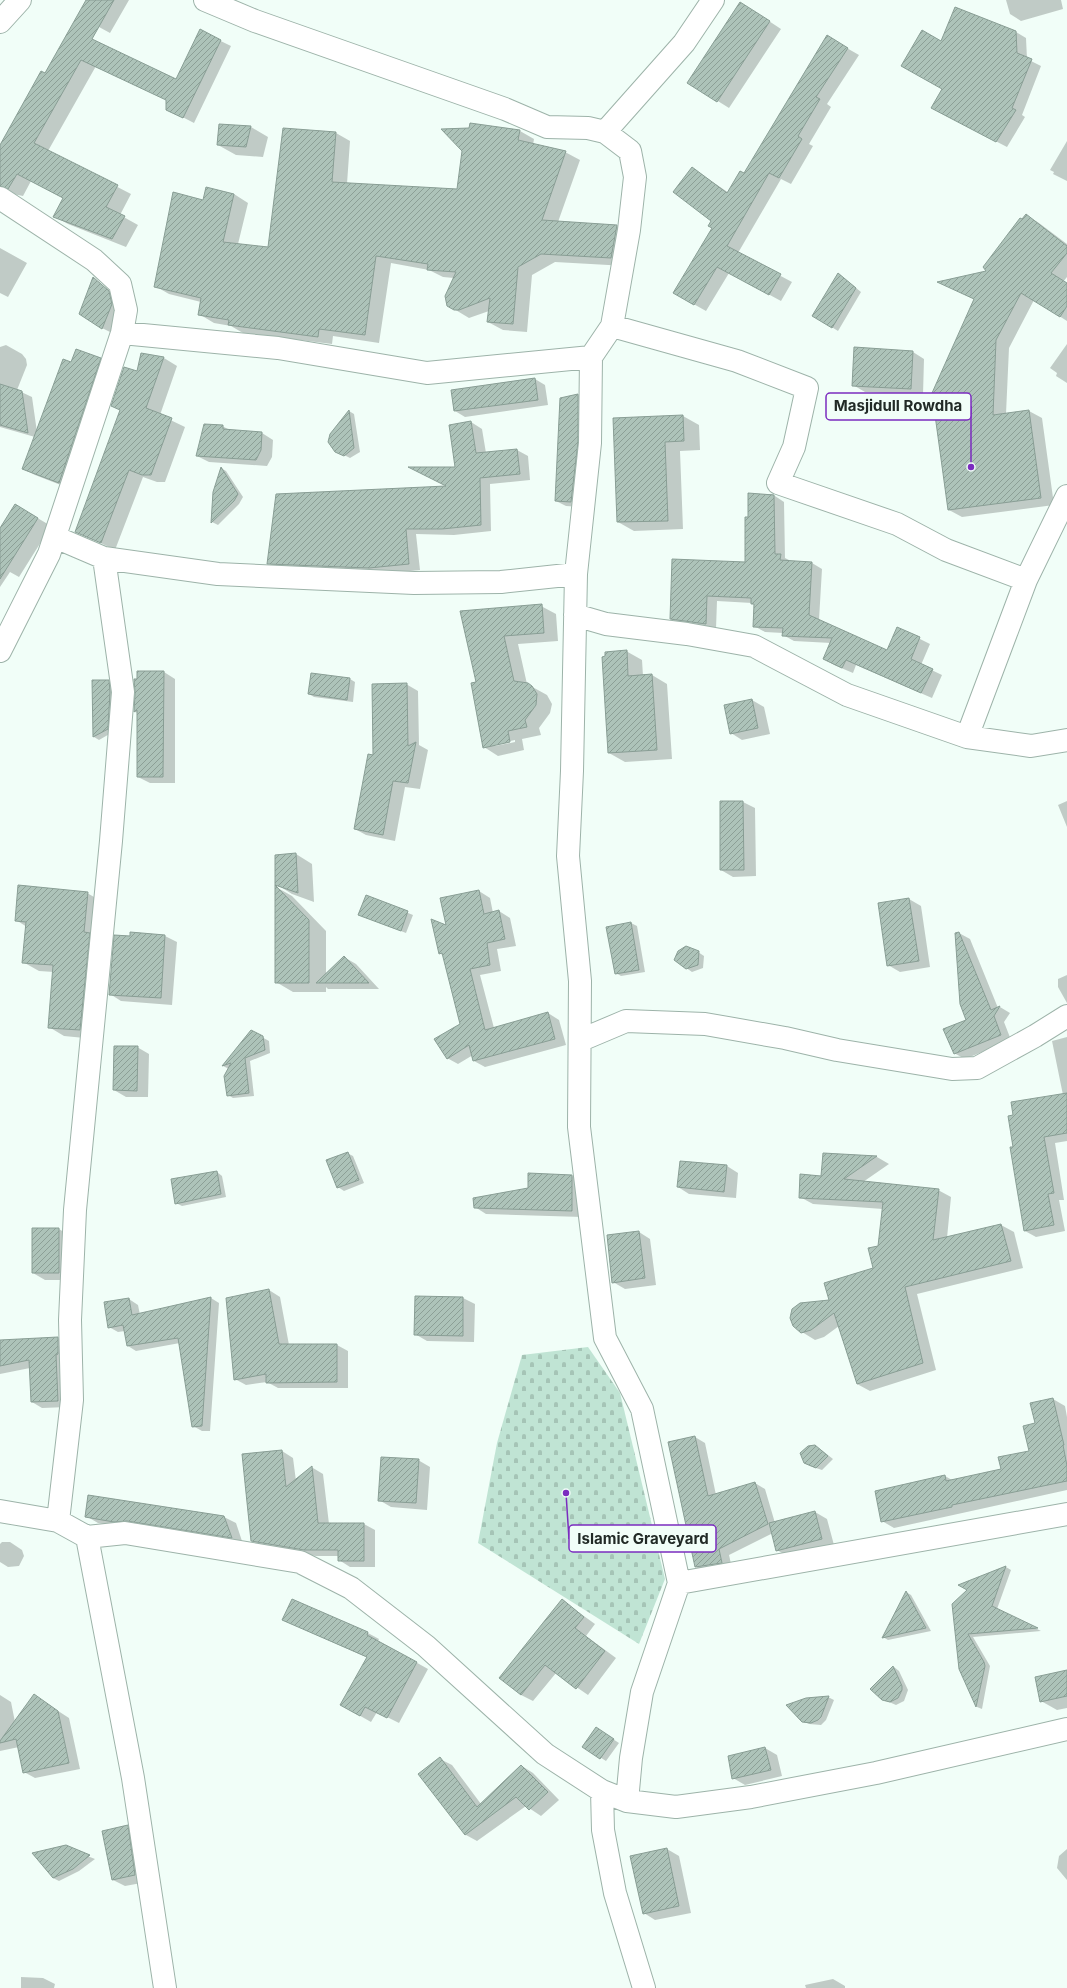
<svg xmlns="http://www.w3.org/2000/svg" width="1067" height="1988" font-family="Inter,sans-serif">
<style>
.cemetery{fill:url(#cemetery-stones)}
.shadow{fill:#0003;fill-rule:evenodd}
.building{fill:url(#building-hatch);stroke:#899e95}
.lines{fill:none;stroke-linecap:round;stroke-linejoin:round}
.street-casing{stroke:#9db3a9;stroke-width:24}
.secondary-casing{stroke:#9db3a9;stroke-width:24}
.street{stroke:#fff;stroke-width:22}
.secondary{stroke:#fff;stroke-width:22}
.leader{fill:none;stroke:#7b2cbf;stroke-width:1.5}
.callout-dot{fill:#7b2cbf;stroke:#f1fef8;stroke-width:1.5}
.callout{fill:#f1fef8;stroke:#7b2cbf;stroke-width:1.5}
.callout-label{font-size:15px;text-anchor:middle;font-weight:bold;fill:#212a26}
</style>
<defs>
<pattern id="cemetery-stones" width="16" height="16" patternUnits="userSpaceOnUse"><rect width="16" height="16" fill="#c0e4d4"/><path d="M2 7V4a2 2 0 0 1 4 0v3zM10 15v-3a2 2 0 0 1 4 0v3z" fill="#a5c4b6"/></pattern>
<pattern id="building-hatch" width="6" height="6" patternUnits="userSpaceOnUse"><rect width="6" height="6" fill="#adc3b9"/><path d="M-1 1l2-2M0 6l6-6M5 7l2-2" fill="none" stroke="#8c9f96"/></pattern>
</defs>
<rect width="100%" height="100%" fill="#f1fef8"/>
<path class="cemetery" d="M588 1347 620 1393 665 1579 639 1644 478 1543 497 1443 522 1355Z"/>
<path class="shadow" d="M87 0H129L110 33 99 27Z
M1006 0H1061L1063 9 1021 21 1010 14Z
M752 10 781 29 729 108 689 83Z
M200 31 231 46 194 123 167 109 177 81Z
M1016 32 1026 38 1027 59 1041 66 1022 115 1025 117 1007 147 943 114V89Z
M838 43 859 55 827 104 831 107 809 144 813 146 791 184 781 179 738 253 792 282 781 301 729 273 706 311 674 293 713 227 692 168 729 193 744 174Z
M62 45 96 66 48 151 131 194 120 215 138 225 126 247 68 224 54 216 64 198 31 181 23 196 13 194 0 186V147Z
M251 127 268 137 263 157 236 155 218 145Z
M520 131 534 139 533 145 565 152 580 160 558 222 617 226 631 234 626 266 555 262 532 275 527 332 503 330 488 322 489 311 469 318 454 309V278L443 277 429 270 391 263 379 343 333 336 332 344 243 333 231 326 214 323 199 314 201 302 169 294 155 286 203 201 206 188 234 194 248 203 238 244 269 248 336 133 350 141 347 184 457 190Z
M1067 141V181L1053 174 1054 172 1050 170Z
M1026 215 1039 223 1067 244V277L1063 282 1067 284V321L1034 300 1009 348 1006 414 1029 411 1042 418 1054 505 962 517 949 510 975 299 940 282 988 272Z
M0 248 27 263 8 297 0 293Z
M839 274 861 292 838 331 814 316Z
M93 279 119 297 112 333 102 328Z
M1067 344V383L1056 376 1057 373 1050 368Z
M6 345 22 354 26 359 27 365 17 390 32 397 37 432 71 363 100 359 112 366 71 489 35 475 23 469 35 437 0 427V347Z
M913 352 924 359 923 395 865 392 853 385Z
M141 354 164 358 177 366 160 415 185 427 165 482H157L143 477 115 550 76 531 138 372Z
M535 379 545 385 548 405 465 417 455 411Z
M578 395 587 400 581 507 566 506 556 501Z
M349 411 354 414 360 452 350 458 336 451 331 434Z
M683 416 699 425 700 450 680 451 683 529 634 531 618 522 614 419Z
M471 422 482 429 486 453 517 450 528 456 530 480 490 484 491 531 454 535 416 534 420 570 381 574 279 570 269 563 448 487Z
M222 426 232 431 262 433 273 440 272 457 267 466 209 462 197 456Z
M221 468 226 471 243 497 239 504 218 525 212 522 214 492Z
M749 494H772L784 502 785 558 791 561 812 563 822 569 819 620 887 651 898 628 930 644 921 665 942 675 932 698 856 665 853 673 834 665 824 659 831 643 794 641 783 635V633L765 632 754 626 755 605 752 603 717 601 716 629 681 625 671 619 746 564Z
M29 513 51 526 19 577 10 572 0 587V530Z
M541 606 556 614 558 641 518 644 527 684 547 695 552 704 550 713 539 728 541 735 522 739 524 750 498 756 484 747 477 683 461 612ZM515 740V742L495 746V744Z
M626 651 642 660 643 676 652 675 667 684 672 759 625 762 609 753Z
M164 672 175 679V783H150L138 777V713L135 712 136 693Z
M350 679 355 682 353 702 314 697 309 694Z
M93 681H108L114 684 113 732 99 740 94 737Z
M406 684 418 691 419 745 428 750 420 789 405 787 395 841 366 835 355 829 374 757Z
M752 700 764 707 770 734 742 740 731 733 725 706Z
M1067 801V827L1058 805Z
M721 802H743L755 808 756 876 733 877 721 870Z
M296 854 312 864 314 902 292 894 276 884Z
M276 887 292 896 326 931V974L344 957 356 964 379 989H328L326 987V992H293L276 982Z
M479 891 490 898 493 913 499 911 510 918 516 946 497 949 501 971 480 975 494 1028 548 1013 559 1020 566 1045 485 1067 474 1061 473 1055 458 1064 447 1058 461 1024 443 955 439 953 447 926Z
M87 893 103 902 95 1039 64 1036 49 1027 54 972 39 971 23 962 27 927 16 920Z
M366 896 413 915 406 933 359 915Z
M909 899 921 906 930 967 900 972 888 965 879 904Z
M631 923 637 926 645 972 621 976 616 973 607 928Z
M959 933 970 939 998 1008 1000 1007 1010 1013 1004 1022 1011 1040 965 1059 954 1053 968 1020Z
M165 936 177 942 172 1005 121 1001 110 994 131 937Z
M698 952 704 956 703 968 692 972 675 960Z
M1067 975V1003L1058 987V979Z
M251 1031 269 1041 270 1053 250 1061 254 1096 233 1098 228 1095 229 1069 223 1066Z
M1067 1037V1141L1055 1143 1064 1200H1059L1065 1231 1036 1237 1025 1231 1015 1148V1116L1063 1095 1052 1041Z
M137 1047 149 1054 148 1097H126L114 1090Z
M347 1153 353 1156 364 1183 344 1191 338 1187Z
M824 1154 877 1157 889 1164 863 1182 938 1190 951 1197 947 1238 1001 1225 1014 1232 1023 1268 917 1294 936 1370 870 1391 857 1384 839 1326 824 1337 815 1340 802 1332 831 1301 874 1268 879 1247 883 1209 813 1204 800 1197 822 1177Z
M727 1166 738 1173 736 1198 689 1194 678 1187Z
M217 1172 222 1176 226 1197 182 1206 176 1203Z
M572 1176 583 1182 582 1217 486 1214 475 1207Z
M59 1229 70 1236V1280H45L33 1273Z
M639 1232 650 1239 656 1285 625 1289 613 1282Z
M269 1290 280 1297 289 1345H337L348 1351V1388H278L267 1382 246 1385 235 1379Z
M211 1298 219 1303 210 1431H202L193 1426 180 1343 136 1351 128 1346 125 1331 118 1332 109 1327 129 1299 138 1305 140 1315Z
M463 1298 475 1304 474 1342 427 1341 415 1334Z
M58 1338 68 1344V1407L42 1408 32 1402 30 1368 0 1374V1346Z
M1053 1399 1065 1406 1067 1417V1490L894 1528 882 1521 945 1476 952 1480 1002 1470 1030 1451 1036 1424Z
M695 1437 705 1443 716 1495 755 1483 765 1489 775 1523 815 1512 827 1519 834 1545 789 1557 777 1550 773 1533 729 1555 732 1568 706 1573 696 1567Z
M809 1447 819 1448 833 1459 822 1470 810 1466 804 1463Z
M282 1451 293 1458 296 1481 313 1468 323 1474 329 1524H364L375 1530V1567H350L339 1560V1556H316L263 1547 252 1541 243 1455Z
M418 1460 430 1467 427 1510 391 1507 379 1500Z
M86 1516 224 1517 236 1523 243 1544 98 1523Z
M2 1542H10L22 1550 24 1556 19 1566 8 1567 0 1562V1544Z
M1006 1567 1011 1570 997 1609 1041 1631 973 1637 990 1666 982 1709 977 1707 960 1669 968 1590 961 1585Z
M906 1592 911 1595 931 1631 888 1640 883 1637Z
M563 1601 595 1624 586 1636 616 1658 588 1695 556 1673 533 1701 521 1695Z
M283 1620 368 1633 379 1639 378 1641 428 1669 399 1723 377 1712 371 1722 341 1705 368 1658Z
M894 1667 899 1671 908 1690 904 1701 896 1705 882 1699Z
M1067 1671V1708L1057 1710 1041 1701Z
M0 1695 11 1702 15 1722 35 1696 69 1718 80 1769 35 1778 24 1772 19 1747 0 1751Z
M828 1697 834 1700 826 1720 821 1725 809 1724 803 1721Z
M602 1732 619 1743 606 1761 584 1747Z
M765 1748 777 1755 782 1776 745 1785 733 1778Z
M440 1759 452 1765 481 1804 522 1766 533 1773 559 1800 541 1816 526 1806 477 1841 466 1835 420 1774Z
M127 1826 139 1833 147 1882 125 1886 113 1880Z
M65 1847 95 1859 79 1871 59 1881 53 1878Z
M667 1849 679 1856 691 1913 655 1920 644 1913Z
M1067 1849V1880L1057 1868 1059 1856Z
M21 1977 43 1978 55 1984 54 1988H21Z
M833 1979 845 1986V1988H806L805 1985Z"/>
<path class="building" d="M86 0H114L92 39 176 79 200 29 221 40 183 118 166 110V100L81 60 34 143 118 185 106 207 125 216 112 239 53 217 63 198 17 174 8 189 0 186V145L41 71 45 73Z
M740 2 770 21 717 102 687 83Z
M955 7 1016 31 1017 53 1032 59 1012 108 1016 110 996 142 931 108 942 89 901 66 922 30 941 41Z
M827 35 848 48 816 97 820 99 798 136 802 139 779 178 769 173 727 246 781 274 769 295 717 267 694 305 673 293 712 228 708 226 711 221 673 192 692 167 727 193 740 171 744 173Z
M470 123 520 130 518 140 566 151 542 220 617 225 611 258 541 254 518 267 513 324 487 322 490 298 459 310H454L447 306 445 296 456 272 427 270 428 264 376 256 365 335 319 329 318 337 228 325 229 320 198 315 201 298 154 287 173 192 203 200 206 187 234 194 223 242 268 247 283 128 336 132 332 182 457 189 462 151 441 129 469 128Z
M219 124 251 126 246 147 217 145Z
M1026 214 1067 246V253L1051 273 1067 283V306L1060 317 1021 293 996 340 993 415 1029 410 1041 498 948 510 932 393 974 299 937 282 986 271 983 267 1020 218 1022 219Z
M838 273 856 288 832 328 812 316Z
M93 277 109 291 112 304 102 329 79 314Z
M854 347 913 351 911 389 852 386Z
M76 349 101 358 59 483 22 469 63 359 71 362Z
M141 353 164 357 146 408 172 418 151 475H142L129 470 101 543 75 532 120 410 111 406 124 367 137 371Z
M535 378 538 400 454 411 451 390Z
M0 384 22 391 28 433 0 425Z
M578 394V442L571 502 555 501 560 398Z
M349 410 354 448 344 456 335 452 328 442 330 434Z
M683 415 684 441 665 442 668 521 617 522 613 418Z
M471 421 476 453 517 449 520 474 480 478 481 525 442 529H406L409 564 369 568 267 564 276 494 446 486 408 467H455L449 425Z
M204 424 223 425V429L262 432 261 450 256 460 196 456Z
M221 467 238 494 234 501 211 523 213 492Z
M748 493 774 495 775 554H781L780 560 812 562 809 615 887 650 897 627 920 637 911 659 933 669 921 693 846 660 842 668 823 659 832 638 782 636 783 628 753 627 754 604H751V598L707 596 706 624 670 619 672 559 745 562V517H748Z
M15 504 38 518 0 579V528Z
M542 604 544 633 504 636 514 681 528 683 532 686 537 694 536 705 525 720 527 727 508 731 510 742 483 748 471 683 476 682 460 611Z
M627 650 628 676 652 674 657 750 608 753 602 657 605 656V652Z
M137 671H164L163 777H137V710L134 712 135 693 134 679H137Z
M311 673 350 678 347 700 308 694Z
M92 680H109L110 692 108 729 93 737Z
M407 683 408 746 416 742 408 783 393 781 383 835 354 829 368 754 373 755 372 684Z
M752 699 758 728 730 734 724 705Z
M720 801H743L744 870H720Z
M296 853 298 893 275 885V855Z
M18 885 88 892 84 932 90 933 80 1030 48 1028 53 965 22 963 26 922 15 921Z
M275 885 309 920V983H275Z
M479 890 484 914 499 910 505 939 487 943 490 965 470 969 485 1030 548 1012 555 1039 473 1061 469 1045 447 1059 434 1039 460 1024 442 953 439 954 431 919 446 925 440 898Z
M366 895 408 911 401 931 358 915Z
M909 898 919 961 887 966 878 903Z
M631 922 639 970 615 974 606 927Z
M130 932 165 935 161 998 109 995 114 935 130 936Z
M959 932 991 1010 1000 1006 994 1016 1001 1035 954 1054 943 1029 966 1020 960 1004 955 933Z
M686 946 699 951 698 965 686 969 674 960 678 951Z
M344 956 369 983H316Z
M251 1030 263 1036 265 1050 245 1058 249 1093 227 1096 224 1076 231 1063 222 1066Z
M114 1046H138L137 1091 113 1090Z
M1067 1093V1133L1044 1137 1054 1193 1048 1194 1054 1225 1024 1231 1010 1147H1013L1008 1116 1013 1115 1011 1102Z
M348 1152 359 1180 337 1188 326 1160Z
M823 1153 877 1156 844 1179 939 1189 933 1240 1001 1224 1011 1261 905 1287 923 1363 857 1384 834 1313 811 1330 801 1333 793 1326 790 1318 792 1309 800 1303 829 1300 824 1283 873 1268 868 1248 878 1246 883 1202 799 1198 800 1174 821 1176Z
M680 1161 727 1165 724 1192 677 1187Z
M217 1171 221 1194 175 1204 171 1179Z
M528 1173 572 1175V1211L474 1208 473 1198 528 1188Z
M32 1228H59V1273H32Z
M639 1231 645 1278 612 1283 607 1235Z
M269 1289 279 1344H337V1382L266 1383V1374L234 1380 226 1298Z
M415 1296 463 1297V1336L414 1335Z
M211 1297 202 1426 192 1427 178 1338 127 1346 123 1325 108 1328 104 1302 129 1298 132 1315Z
M58 1337V1354L56 1355 58 1401 31 1402 29 1360 0 1366V1340Z
M1053 1398 1064 1445H1063L1067 1466V1481L952 1505V1507L881 1522 875 1491 945 1475 946 1481 1001 1469 998 1457 1029 1451 1023 1426 1035 1423 1030 1403Z
M695 1436 708 1496 755 1482 768 1524 719 1549 722 1563 695 1567 668 1442Z
M815 1445 828 1456 816 1468 804 1463 800 1453 808 1446Z
M282 1450 286 1487 312 1466 318 1523H364V1561H338V1550H304L251 1541 242 1454Z
M381 1457 419 1459 416 1503 378 1501Z
M88 1495 224 1516 232 1538 127 1521 114 1522 85 1517Z
M815 1511 822 1539 776 1551 769 1523Z
M1006 1566 992 1606 1038 1628 968 1634 984 1662 985 1666 976 1707 959 1669 952 1604 967 1590 958 1585Z
M906 1591 926 1628 882 1638Z
M292 1599 368 1632 367 1635 417 1662 387 1718 365 1707 360 1716 340 1705 367 1657 282 1620Z
M562 1599 584 1617 575 1628 605 1651 576 1689 545 1665 521 1695 499 1678Z
M893 1666 902 1686V1690L898 1698 890 1702 882 1700 870 1689Z
M1067 1670V1696L1040 1702 1035 1677Z
M34 1694 58 1711 69 1763 23 1773 16 1739 0 1743V1741Z
M829 1696 821 1717 818 1720 811 1723 802 1722 786 1705 806 1698Z
M596 1727 614 1739 600 1759 582 1747Z
M765 1747 771 1770 732 1779 728 1756Z
M440 1757 477 1807 521 1765 548 1792 529 1810 516 1797 465 1835 418 1774Z
M128 1825 135 1875 112 1880 102 1831Z
M66 1845 90 1855 73 1869 53 1878 32 1853Z
M667 1848 679 1906 643 1914 630 1856Z"/>
<g class="lines">
<g class="street-casing">
<path id="street" d="M205 0 255 21 505 109 547 127 588 128 605 132 630 151 635 177 629 230 612 326 591 357 590 443 576 574 572 771 568 856 580 981 579 1127 605 1338 642 1409 679 1583 642 1692 631 1758 627 1801
M605 132 684 43 713 0
M0 198 94 260 120 284 126 310 122 333 49 554 0 651
M612 326 737 361 807 388 794 447 778 483 897 524 946 550 1026 580
M122 333 278 348 427 373 591 357
M55 537 104 558 218 574 414 583 501 582 576 574
M575 615 606 624 687 634 754 646 847 695 967 737 1031 746 1067 740
M967 737 1026 580 1067 496
M581 1040 626 1021 705 1024 785 1038 837 1050 952 1069 977 1068 1035 1036 1067 1016
M0 1511 58 1521 87 1537 125 1533 300 1562 351 1588 426 1646 545 1754 602 1791 627 1801 676 1807 751 1797 876 1773 1067 1729
M58 1521 72 1400 70 1320 75 1210 111 841 123 692 104 558
M87 1537 133 1778 165 1988
M679 1583 1067 1514
M602 1791 603 1830 615 1893 644 1988"/>
</g>
<g class="secondary-casing">
<path id="secondary" d="M0 22 20 0"/>
</g>
<use href="#street" class="street"/>
<use href="#secondary" class="secondary"/>
</g>
<path class="leader" d="M971 467L971 406M566 1493L569 1539"/>
<g class="callout-dot">
<circle cx="971" cy="467" r="4"/>
<circle cx="566" cy="1493" r="4"/>
</g>
<g class="callout">
<rect x="826" y="393" width="145" height="27" rx="4"/>
<rect x="569" y="1525" width="147" height="27" rx="4"/>
</g>
<g class="callout-label">
<text x="898" y="411">Masjidull Rowdha</text>
<text x="643" y="1544">Islamic Graveyard</text>
</g>
</svg>
